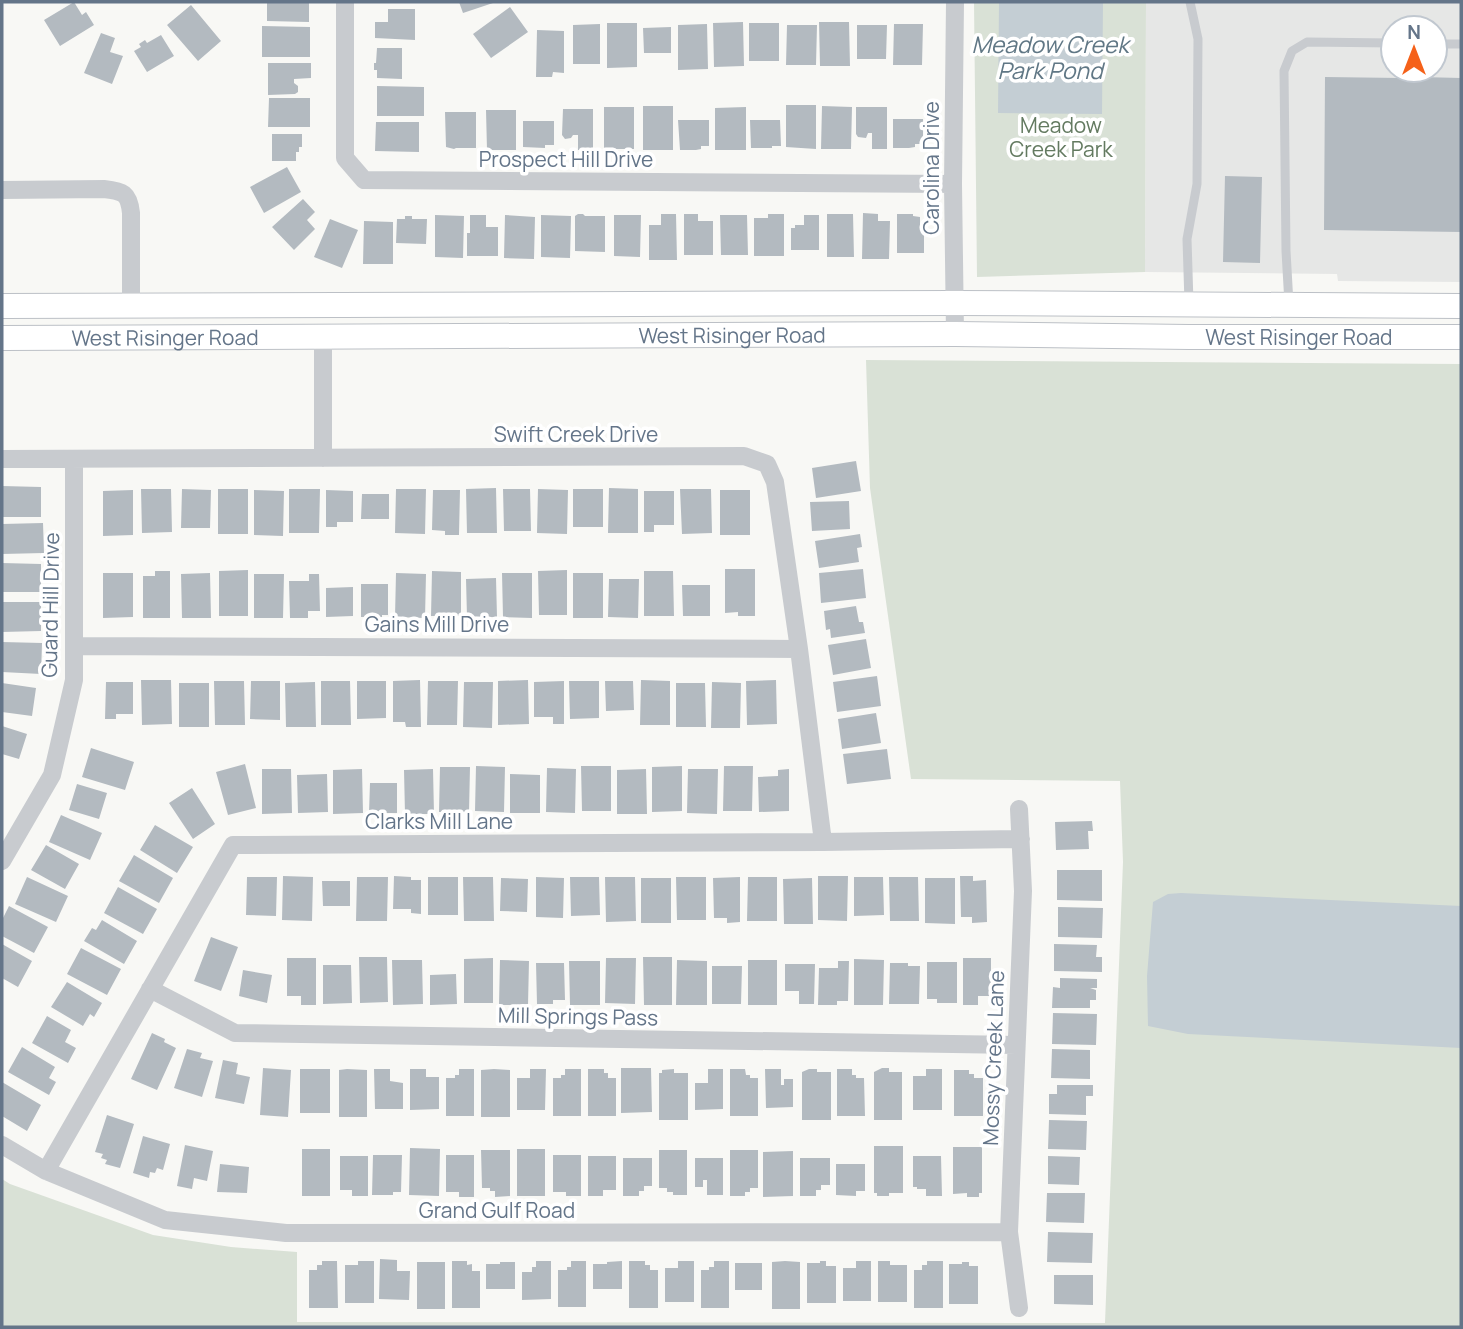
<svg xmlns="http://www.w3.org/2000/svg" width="1463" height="1329" font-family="Manrope,sans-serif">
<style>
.built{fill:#e6e7e6;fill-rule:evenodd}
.green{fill:#d9e1d6}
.water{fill:#c4ced4}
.building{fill:#b3bac0}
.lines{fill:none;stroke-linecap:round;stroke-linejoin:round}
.secondary-casing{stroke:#bcc0c6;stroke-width:26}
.lane{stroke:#c8cbcf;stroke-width:9}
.street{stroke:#c8cbcf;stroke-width:18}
.secondary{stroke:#fff;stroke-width:24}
.labels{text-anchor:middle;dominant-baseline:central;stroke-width:7;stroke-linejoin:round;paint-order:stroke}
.park-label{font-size:21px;fill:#637a60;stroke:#fff}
.street-label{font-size:21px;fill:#647589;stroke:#fff}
.water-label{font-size:23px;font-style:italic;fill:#607785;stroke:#fff}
</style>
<rect width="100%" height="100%" fill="#f8f8f5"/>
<path class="built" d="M1146 2H1461V282L1338 281 1337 274 1145 272ZM1393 28H1435V70H1393Z"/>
<path class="green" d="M974 2H1146L1145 272 977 277Z
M866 360 1461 364V1327H2V1179L10 1184 153 1235 231 1247 297 1252V1322L1105 1323 1123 862 1120 781 911 779 870 488Z"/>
<path class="water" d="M999 2H1103L1102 114 998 113Z
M1181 893 1461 906V1048L1188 1034 1148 1026 1147 976 1153 902 1168 894Z"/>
<path class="building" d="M74 2 82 15 86 12 94 25 60 46 44 20Z
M267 2H309V22L267 21Z
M459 2H496L463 13Z
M191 5 221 41 198 61 167 25Z
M510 7 528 32 491 58 473 34Z
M388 9H415V40L375 38V22H388Z
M743 22 744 66 714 67 713 23Z
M819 22H849L850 66H820Z
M607 23H637V67L607 68Z
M749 23H779V61H749Z
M600 24V64H573V25Z
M707 24 708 69 678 70V25Z
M894 24H923L922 65H893Z
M787 25H817L816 65H786Z
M857 25H887L886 59H857Z
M262 26 310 27V57H262Z
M671 27V53H644L643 28Z
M537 30 564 31V73L553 72 552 77H536Z
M101 33 115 38 110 52 123 56 112 84 84 73Z
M161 35 174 56 147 72 134 51 141 47 139 44 145 40 147 43Z
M377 48H402V79L377 78V70H374V63H376Z
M268 63H311V78L294 79V83L298 86V92L295 94 268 95Z
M1400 70 1420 71V77L1461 78V232L1324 230 1325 77 1400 78Z
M377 86 424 87V116H377Z
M269 98H310V127H268Z
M786 105H816V149L786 147Z
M643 106H673V150H643Z
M822 106 852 107 851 149H821Z
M604 107H634V149H604Z
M746 107V150H715V108Z
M856 107H887V149H872V133H868L866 138 858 137 856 134Z
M563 109H593V150H578V135H573L571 138 565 139 562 135Z
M486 110H516V150H487Z
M445 112H476V148H456L454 149 446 147Z
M893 119H923V144H915V147L909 148H893Z
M678 120H709V146H701V149L696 150H680Z
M750 120H780L781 146H772V148H751Z
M523 121H554V145H545V148L523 147Z
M376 122H419V152L375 151Z
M272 134H302V147H299V152H296V161H272Z
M287 167 301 192 264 213 250 187Z
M1225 176 1262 177 1260 263 1223 262Z
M303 199 315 212 307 220 315 229 294 250 272 227Z
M863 213 878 214V221H890L889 259H862Z
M578 214H583L585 216H605V252L575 251V216Z
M661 214H676L677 260H649V225H661Z
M684 214H698V221H713V255H684Z
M768 214H784V256H754V218H768Z
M827 214H853L854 257H827Z
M897 214H913V216L920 217V227H924V253H897Z
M435 215 464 216 463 258 435 257Z
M470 215H486V227H498V256H467V233H470Z
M505 215 535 217 534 259 504 258Z
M541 215 571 216 570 258 541 257Z
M614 215H641L640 257 614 256Z
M720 215H747L748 255H721Z
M804 215H819V250H791V228H795V225H804Z
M405 216H412V219H427L426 244 396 243 397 219H405Z
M330 219 358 230 342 268 314 257Z
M364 221 393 222V264H363Z
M856 461 861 491 816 498 812 468Z
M2 486 41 487V517H2Z
M496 488 497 533H467L466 489Z
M609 488 638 489V533H608Z
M141 489H171L172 532 142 533Z
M182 489 211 490 210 528H181Z
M218 489H248V534H218Z
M289 489H320L319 533H289Z
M396 489H426L425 534 395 533Z
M503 489H530L531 531H504Z
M538 489 568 490 567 534 537 533Z
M573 489H603V527H573Z
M680 489H711L712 533 682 534Z
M133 490V535L103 536V491Z
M254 490 284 491 283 536 254 535Z
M326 490 353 491V522H337V527H326Z
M433 490H460L459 535H445V531L432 530Z
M720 490H750V535H720Z
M644 491H674V525H654V532H644Z
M362 494H389V519H361Z
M849 501 850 529 812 531 810 502Z
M43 523 44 553 2 554V524Z
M860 534 862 547 857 548 859 562 819 568 815 541Z
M2 563 41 564V592H2Z
M725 569H755V616H738V612L725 613Z
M863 569 866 598 821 603 819 573Z
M248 570V616H219V571Z
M567 570V615H539L538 571Z
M155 571H170V618H143V576H155Z
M432 571 461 572V616H431Z
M644 571H673L674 616H644Z
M103 573H133V617L103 618Z
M210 573 211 618H182L181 574Z
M396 573 426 574 425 618 395 617Z
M502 573H532V618L503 617Z
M573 573H603V618H573Z
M254 574H284L283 618H254Z
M309 574H319L320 611H308V618H290L289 581H309Z
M496 578 497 617H467L466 579Z
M609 579H639L638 618 608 617Z
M361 584H388V615H382V617H361Z
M682 585H710V616H683Z
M353 587V616L326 617V588Z
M2 602H41V631L2 632Z
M856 606 859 622H863L865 633 831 638 830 629 826 630 824 611Z
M866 639 871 668 833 675 828 645Z
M2 642 42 643 41 674 2 672Z
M877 676 881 706 837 712 833 682Z
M141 680H171L172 724 142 725Z
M420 680 421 727H406L405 722H393V681Z
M528 680 529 724 498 725V681Z
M641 680 670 681V725H640Z
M776 680 777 724 747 725 746 681Z
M214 681H244L245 725H215Z
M251 681H280V720L250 719Z
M321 681H350L351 725H321Z
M357 681H386V718L357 719Z
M428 681H458L457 725H427Z
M564 681V724H553V717H534V682Z
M569 681H599V718L570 719Z
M605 681H633L634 710 606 711Z
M106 682H133V714H116V719H105Z
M315 682 316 727H286L285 683Z
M464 682H493L492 728 463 727Z
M712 682 741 683 740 728H711Z
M2 683 36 688 32 716 2 712Z
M179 683H209V727H179Z
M676 683H705L706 727H676Z
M876 713 881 743 842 749 838 719Z
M2 726 27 734 19 759 2 754Z
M91 748 134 762 125 790 82 777Z
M887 749 891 779 847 784 843 754Z
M245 764 256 808 228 815 216 772Z
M476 766 505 767 504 812 475 811Z
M581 766H611V811H582Z
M682 766V811L652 812V767Z
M724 766H753L752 811H723Z
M440 767H470L469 812H439Z
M547 768 576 769 575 813 546 812Z
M262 769H291L292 813 262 814Z
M362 769 363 813 333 814V770Z
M433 769 434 814H405L404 770Z
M646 769 647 814H617V770Z
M688 769H718L717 814 687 813Z
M789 769V811L759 812 758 777 778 776V770Z
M327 774 328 812 298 813 297 775Z
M510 774 540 775V813H510Z
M370 783H397V813H369Z
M77 784 107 793 99 819 69 810Z
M192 788 215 824 193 839 169 803Z
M61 815 102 833 90 860 49 842Z
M1092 821 1093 831H1088L1089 849 1056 850 1055 822Z
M155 825 193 847 177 873 140 850Z
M46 845 79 864 65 889 31 870Z
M134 855 173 878 159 903 119 881Z
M1057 870H1102V901L1057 900Z
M283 876 313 877 312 921 282 920Z
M394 876 411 877V880H421V914L411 913V909H393Z
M818 876H848L847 921 818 920Z
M960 876H973V881L986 880 987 922 972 923V917H961Z
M27 877 68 896 56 922 15 904Z
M247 877H277L276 916 246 915Z
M357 877H388L387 921H356Z
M428 877H458V915H428Z
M463 877H493L494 921H464Z
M536 877 564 878 563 918 536 917Z
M570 877H599L600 915 571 916Z
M605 877H635L636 921 606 922Z
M676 877H706V920H677Z
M740 877V922L727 923V918H714L713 878Z
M748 877H777V921H747Z
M854 877H883L884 915 854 916Z
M889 877H918L919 921H890Z
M501 878 528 879 527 912 500 911Z
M641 878H671V923H641Z
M812 878 813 924H784L783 879Z
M925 878H955V924L925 923Z
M322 881H350V906H323Z
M118 887 157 909 143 934 104 913Z
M9 906 48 927 34 953 2 936V920Z
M1058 907 1103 908 1102 938 1058 937Z
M102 920 137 941 124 964 84 941 92 928 96 930Z
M211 937 238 947 221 991 194 981Z
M2 944 32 961 18 987 2 978Z
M1054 944 1097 945 1096 957H1102V972L1054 971Z
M81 948 121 969 107 995 67 974Z
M359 957H387L388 1002 360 1003Z
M643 957H672V1005H644Z
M287 958H316V1005H301V996H287Z
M493 958V1003H464V959Z
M606 958H636L635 1004 605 1003Z
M963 958H991V996H978V1005H963Z
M854 959 884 960 883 1005H854Z
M392 960H422L423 1004 393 1005Z
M500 960 529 961 528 1005H499Z
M677 960 707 961V1005H676Z
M748 960H777V1005H748Z
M569 961H600V1005H570Z
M838 961H849L848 1001H837V1005H818L819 968H838Z
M927 962H957V1003H937V999H927Z
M536 963H564L565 1000H553V1004H537Z
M890 963H908V966H920L919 1004H889Z
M785 964H815L814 1004H799V991H785Z
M323 965H351L352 1003 323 1004Z
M712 966H742L741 1004H712Z
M243 970 272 975 267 1003 239 996Z
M456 974 457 1004 430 1005V975Z
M1060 978 1097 979V988H1090L1096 990V1000H1090V1008H1052L1053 987 1060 988Z
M67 982 102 1003 94 1017 90 1014 83 1026 51 1007Z
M1053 1013 1097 1014 1096 1045 1052 1044Z
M47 1016 71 1030 65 1042 76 1048 68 1063 32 1043Z
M152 1033 165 1039 164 1042 176 1048 157 1090 131 1079Z
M22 1047 55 1067 49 1078 56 1082 49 1095 8 1072Z
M187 1049 202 1053 200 1058 213 1061 202 1097 174 1088Z
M1052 1049 1090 1050V1079L1051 1078Z
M223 1060 238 1063 236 1074 250 1077 244 1104 215 1098Z
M263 1068 291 1070 288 1117 260 1115Z
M621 1068H651L652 1112 621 1113Z
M882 1068H889V1072H902V1120H874V1072Z
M300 1069H330V1113H300Z
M347 1069 367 1070V1117H339V1070Z
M374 1069H390V1081L403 1083V1109H375Z
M410 1069H426V1077H439V1109L410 1110Z
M459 1069H474V1116H446V1078H455V1075H459Z
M494 1069 510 1070V1117H481V1070Z
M530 1069H546L545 1110H517V1078H530Z
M565 1069H581V1116H553V1078H561V1075H565Z
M588 1069H604V1073H608V1078H616V1116H588Z
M674 1069V1073H688V1120H659V1073H662V1070Z
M708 1069H723V1109L695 1110V1083H708Z
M730 1069H745L746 1075H750V1078H758V1116H730Z
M765 1069H781V1085H784V1079H793V1107L766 1108Z
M809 1069H817V1072H831V1120H802V1072Z
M837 1069H852V1075H856V1078H864L865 1116H837Z
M926 1069H942V1110H913V1076H926Z
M954 1070H969V1074H974V1078H983V1116H954Z
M2 1082 41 1105 27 1131 2 1116Z
M1057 1085H1093V1096H1086V1115L1049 1114V1094H1057Z
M107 1115 134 1124 120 1168 105 1164 107 1160 101 1158 103 1154 95 1152Z
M1049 1120 1087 1121 1086 1150 1048 1149Z
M143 1136 170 1144 163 1170 157 1168 155 1173 150 1172 149 1178 133 1173Z
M185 1145 213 1151 207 1181 194 1178 192 1189 177 1186Z
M874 1146H903V1193H889V1196H877V1193H874Z
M953 1147H982V1193H979V1197H967V1193L953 1194Z
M410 1148 440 1149 439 1196 409 1195Z
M302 1149H330V1196H302Z
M517 1149H545V1196H517Z
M481 1150H510V1196L495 1197V1191H490V1188H482Z
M659 1150H687V1195H673V1192H667V1188H659Z
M730 1150H758V1188H750V1192H745V1196H730Z
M793 1151V1196L763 1197V1152Z
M373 1155H402L401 1192H393V1195H372Z
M446 1155H474V1197H459V1192H446Z
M553 1155H581V1196H566V1192H553Z
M340 1156H368V1196H352V1190H340Z
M588 1156H616V1190H603V1196H588Z
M913 1156H941L942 1196H926V1189H917V1187H913Z
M1048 1156 1080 1157 1079 1185 1048 1184Z
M623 1158H652V1186H644V1191H639V1196H623Z
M695 1158H723V1195H707V1180H703V1187H695Z
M800 1158H830V1185H821V1190H816V1196H800Z
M220 1164 249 1167 247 1193 217 1192Z
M836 1164H865V1191H856V1196L836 1195Z
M1047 1193H1085L1084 1223 1046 1222Z
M1048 1232 1093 1233 1092 1263 1047 1262Z
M380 1259 397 1260V1271H410L409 1300 379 1299Z
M322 1261H337L338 1308H309V1270H317V1265H322Z
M358 1261H374V1303H345V1265H358Z
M452 1261H467V1265L472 1264V1271H480V1308H452Z
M536 1261H551V1299L522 1300V1272H532V1267H536Z
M571 1261H586V1307H558V1270H567V1267H571Z
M622 1261V1289H593V1264H607V1262Z
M629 1261H645V1265H650V1270H658V1308H629Z
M678 1261H694V1302H665V1268H678Z
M714 1261H729V1308H701V1270H709V1267H714Z
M785 1261 800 1262V1309H772V1262Z
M820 1261H826V1266H836V1303H807V1263H820Z
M856 1261H871V1301H843V1268H856Z
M878 1261H890V1265H907V1302H878Z
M927 1261H943V1308H914V1270H922V1265H927Z
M417 1262H445V1309H417Z
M500 1262H515V1289H486V1264H500Z
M962 1262H969V1266H978V1304H949V1264H962Z
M735 1263H762V1290H735Z
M1054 1275H1093V1305L1054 1304Z"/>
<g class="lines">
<g class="secondary-casing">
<g id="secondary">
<path d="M2 306 955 303 1461 306"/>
<path id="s1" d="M2 338 955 334 1189 337H1461"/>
</g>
</g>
<path class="lane" d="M1435 44H1461
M1189 303 1187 239 1197 184 1198 39 1190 2
M1289 304 1286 251 1284 71 1292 51 1307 42 1393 43"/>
<path class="street" d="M345 2V158L364 180 953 184
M2 190 104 189C123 191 129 193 131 213V306
M955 334 953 184 955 2
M323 337V458
M2 459 744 456 767 464 775 482 799 649 823 842
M74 646 799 649
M2 861 52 775 74 680V460
M150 989 235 1033 1016 1045
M2 1145 46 1171 165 1220 286 1233 1009 1232
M46 1171 233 845 823 842 1021 839
M1019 1308 1009 1232 1023 891 1019 809"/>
<use href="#secondary" class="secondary"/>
</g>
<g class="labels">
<g class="park-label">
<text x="1061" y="125">Meadow<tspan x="1061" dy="24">Creek Park</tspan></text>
</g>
<g class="street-label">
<text x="566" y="159">Prospect Hill Drive</text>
<text transform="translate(931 168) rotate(-90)">Carolina Drive</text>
<text stroke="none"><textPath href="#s1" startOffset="730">West Risinger Road</textPath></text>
<text stroke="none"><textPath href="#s1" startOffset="1297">West Risinger Road</textPath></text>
<text stroke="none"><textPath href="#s1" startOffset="163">West Risinger Road</textPath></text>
<text x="576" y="434">Swift Creek Drive</text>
<text transform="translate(50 605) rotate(-89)">Guard Hill Drive</text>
<text x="437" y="624">Gains Mill Drive</text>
<text x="439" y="821">Clarks Mill Lane</text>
<text transform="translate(578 1016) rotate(1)">Mill Springs Pass</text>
<text transform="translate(993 1058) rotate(-88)">Mossy Creek Lane</text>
<text x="497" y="1210">Grand Gulf Road</text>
</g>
<g class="water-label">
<text x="1050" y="44">Meadow Creek<tspan x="1050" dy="26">Park Pond</tspan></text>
</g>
</g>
<rect width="1463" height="1329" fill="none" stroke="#647589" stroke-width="7"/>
<g transform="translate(1414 49)"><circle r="33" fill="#ffffff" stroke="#c1c8d0" stroke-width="2"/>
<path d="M0-5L12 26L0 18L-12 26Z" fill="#f56119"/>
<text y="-10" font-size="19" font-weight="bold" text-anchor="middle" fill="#647589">N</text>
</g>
</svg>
